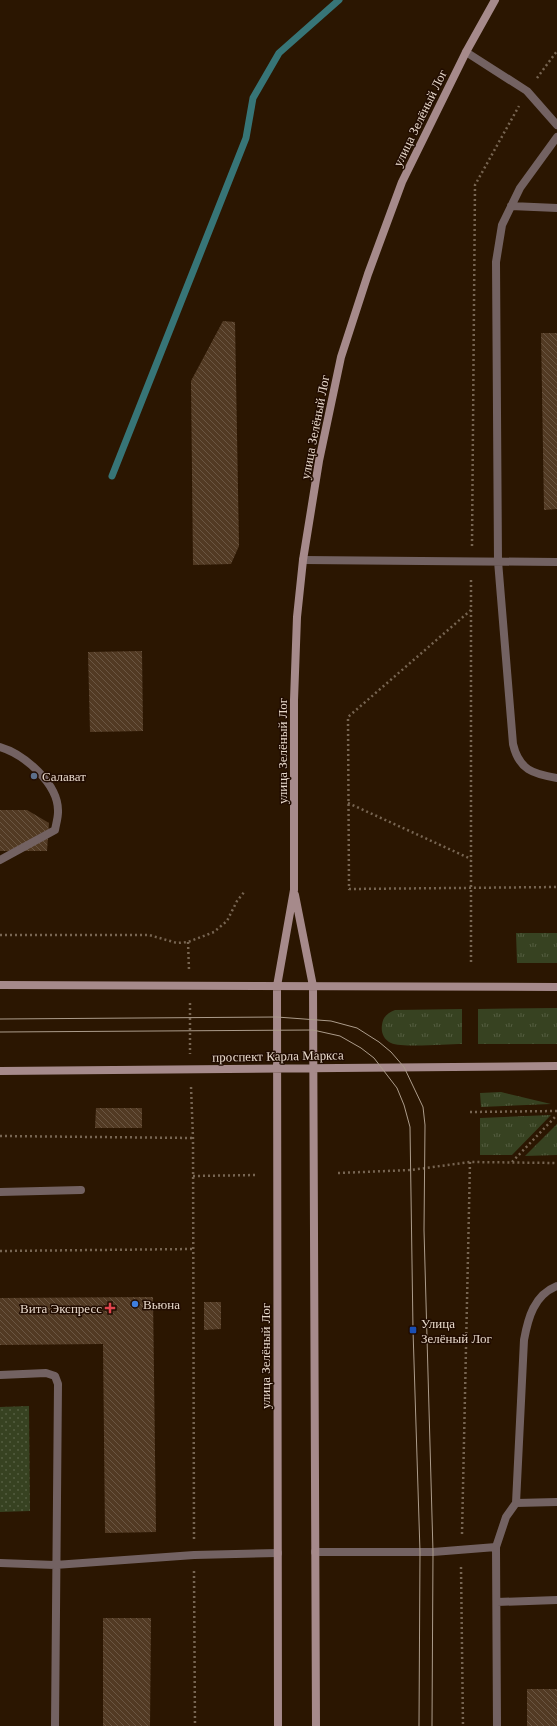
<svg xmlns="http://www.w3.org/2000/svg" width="557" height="1726" font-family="Georgia,serif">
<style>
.grass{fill:url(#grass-tufts)}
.park{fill:url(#park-dots)}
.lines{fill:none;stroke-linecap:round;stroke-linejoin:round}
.stream{stroke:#377577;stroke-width:7}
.building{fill:url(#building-back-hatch)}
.path{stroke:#776552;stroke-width:2.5;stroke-dasharray:2 3;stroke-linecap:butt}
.lane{stroke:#736262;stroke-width:8}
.secondary{stroke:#a68a8b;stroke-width:8}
.tram{stroke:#ac9c8b;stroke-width:1}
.service-dot{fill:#5c6f8a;stroke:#210c00;stroke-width:1.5}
.shop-dot{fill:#3f7fe0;stroke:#210c00;stroke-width:1.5}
.health-dot{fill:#e0444e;stroke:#210c00;stroke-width:1.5}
.transit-dot{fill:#1a4fb4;stroke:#210c00;stroke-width:1.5}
.labels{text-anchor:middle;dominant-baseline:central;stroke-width:3;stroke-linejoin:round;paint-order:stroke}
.street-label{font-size:13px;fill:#e8d9cb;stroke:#210c00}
.poi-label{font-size:13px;fill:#e8d9cb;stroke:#210c00;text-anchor:start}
</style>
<defs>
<pattern id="grass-tufts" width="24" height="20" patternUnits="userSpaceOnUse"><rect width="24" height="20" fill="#374221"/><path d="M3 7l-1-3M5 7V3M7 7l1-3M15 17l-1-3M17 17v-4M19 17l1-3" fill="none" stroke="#545d40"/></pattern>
<pattern id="park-dots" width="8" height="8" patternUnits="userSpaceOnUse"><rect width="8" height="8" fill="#374221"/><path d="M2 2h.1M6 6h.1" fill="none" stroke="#545d40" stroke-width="1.8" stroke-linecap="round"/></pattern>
<pattern id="building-back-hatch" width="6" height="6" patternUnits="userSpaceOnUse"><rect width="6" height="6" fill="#523a23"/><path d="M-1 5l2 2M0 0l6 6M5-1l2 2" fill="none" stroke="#6b5642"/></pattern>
</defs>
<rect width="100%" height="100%" fill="#2b1601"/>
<path class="grass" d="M516 933H557V963H517Z
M557 1008V1044H478V1009Z
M462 1009V1044C447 1044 402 1048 391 1043 383 1039 381 1032 382 1025 383 1016 388 1013 395 1010Z
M501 1092 551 1104 481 1107 480 1093Z
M551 1115 512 1155H480V1118Z
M557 1124V1155L525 1156Z"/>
<path class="park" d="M29 1406 30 1511 0 1512V1407Z"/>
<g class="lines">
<path class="stream" d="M112 476 246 138 253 98 279 53 339 0"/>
</g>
<path class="building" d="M223 321 235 322 239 546 231 564 193 565 191 381Z
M541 333H557V509L544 510Z
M142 651 143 731 90 732 88 652Z
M0 810H27L49 823 47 851H0Z
M96 1108H142V1128H95Z
M153 1297 156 1532 105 1533 103 1344 0 1345V1298Z
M204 1302H221V1329L204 1330Z
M103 1618H151L150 1726H103Z
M527 1689H557V1726H527Z"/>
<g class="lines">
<path class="path" d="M537 78 557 51
M472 546 475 185 519 106
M471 610 348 717 349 889 557 887
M348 803 471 859
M0 935H149L177 943 188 942 214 932 227 921 237 901 245 891
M188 942 189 970
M471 962V579
M190 1003V1054
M191 1087 193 1138 194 1540
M470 1112 557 1111
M0 1136 193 1138
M512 1162 557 1115
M338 1173 411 1170 470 1162 557 1163
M193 1176 257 1175
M0 1251 193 1249
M462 1534 470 1162
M461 1567 463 1726
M194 1571 195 1726"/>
<path class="lane" d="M466 52 527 91 557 125
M557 137 520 188 502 225 496 262 498 561 513 744C519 770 533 774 557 778
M511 206 557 208
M303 560 557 562
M0 747C24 754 59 784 58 812 58 818 56 824 55 830L0 860
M0 1192 81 1190
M0 1375 46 1373 55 1376 58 1384 55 1726
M516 1503 524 1340C528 1318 534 1295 557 1286
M315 1552H433L496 1547
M0 1563 55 1565 194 1555 278 1553
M497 1602 557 1600
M497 1726 496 1547 506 1517 516 1503 557 1502"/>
<path class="secondary" d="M295 895 313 986 316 1726
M0 985 557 987
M0 1071 557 1066
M278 1726 277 986 294 890V700L297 617 303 560 319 461 341 357 368 274 402 182 466 52 495 0"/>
<path class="tram" d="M0 1019 277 1017 331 1021 357 1028 379 1042 391 1052 404 1067 423 1107 425 1125 424 1230 433 1552 432 1726
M0 1032 313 1030 340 1036 361 1048 374 1058 397 1088 404 1105 410 1127 413 1330 420 1552 419 1726"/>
</g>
<circle class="service-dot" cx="34" cy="776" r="4"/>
<circle class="shop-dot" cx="135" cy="1304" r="4"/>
<path class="health-dot" d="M108 1302h4v4h4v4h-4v4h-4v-4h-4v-4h4z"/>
<rect class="transit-dot" x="409" y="1326" width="8" height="8" rx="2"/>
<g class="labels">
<g class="street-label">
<text transform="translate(420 118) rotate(-64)">улица Зелёный Лог</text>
<text transform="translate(315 427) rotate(-79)">улица Зелёный Лог</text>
<text transform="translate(282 751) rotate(-90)">улица Зелёный Лог</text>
<text transform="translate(278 1056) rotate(-1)">проспект Карла Маркса</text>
<text transform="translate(265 1356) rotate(-90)">улица Зелёный Лог</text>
</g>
<g class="poi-label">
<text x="42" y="776">Салават</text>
<text x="143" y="1304">Вьюна</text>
<text x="102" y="1308" text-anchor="end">Вита Экспресс</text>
<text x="421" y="1323">Улица<tspan x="421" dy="15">Зелёный Лог</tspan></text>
</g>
</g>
</svg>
